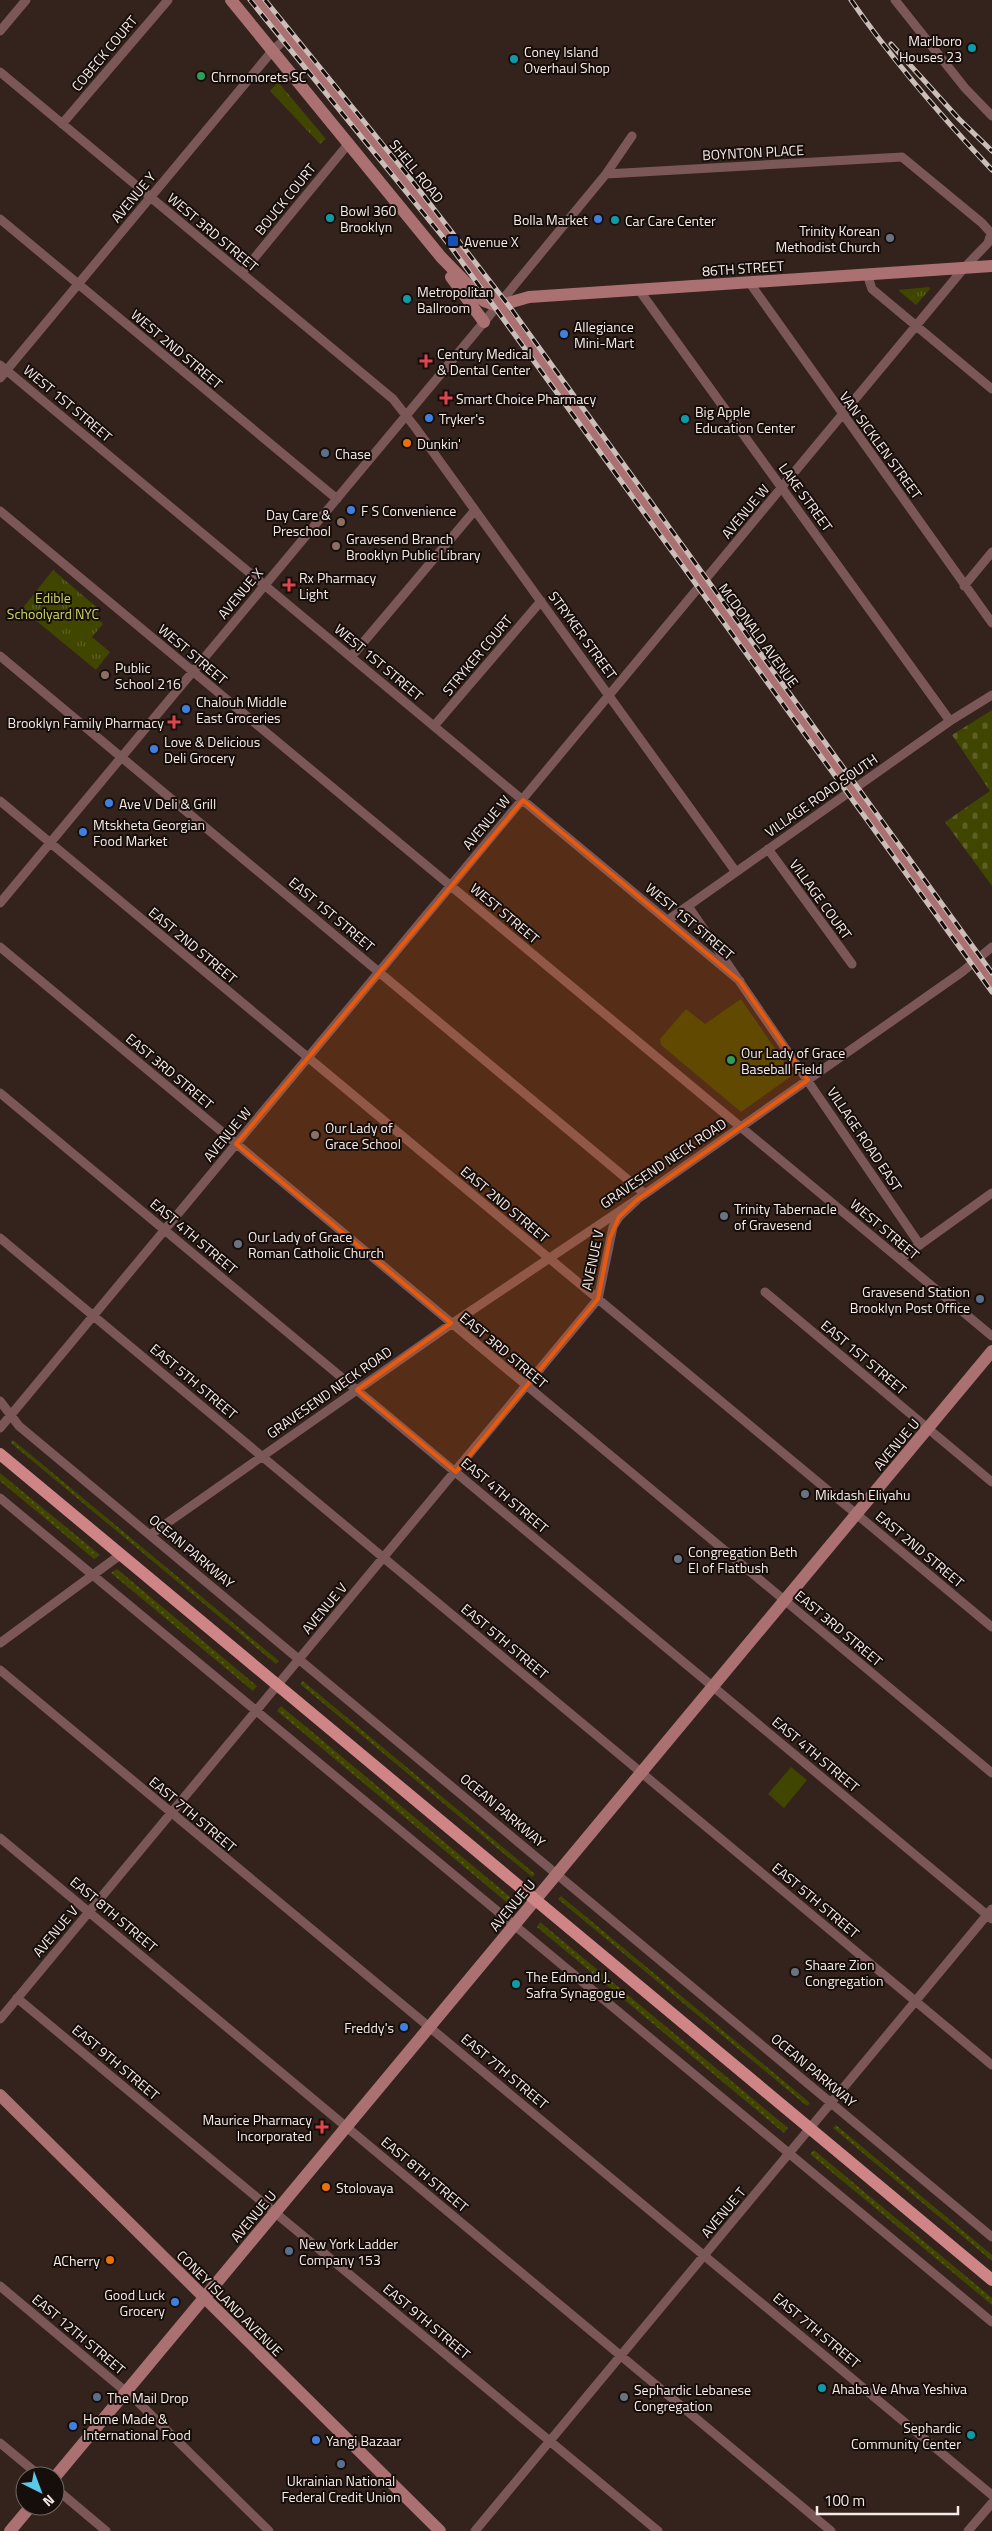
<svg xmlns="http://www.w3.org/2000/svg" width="992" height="2531" font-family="'Titillium Web',sans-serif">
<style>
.grass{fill:url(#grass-dots)}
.cemetery{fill:url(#cemetery-stones)}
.park{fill:url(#park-tufts)}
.pitch{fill:#404500}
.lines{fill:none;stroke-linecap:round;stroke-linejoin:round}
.street{stroke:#7c5757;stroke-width:9}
.secondary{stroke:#ab7172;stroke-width:12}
.primary{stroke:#cf8586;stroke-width:12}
.rail-casing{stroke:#cbbeb9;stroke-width:5}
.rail{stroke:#160e0b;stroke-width:3;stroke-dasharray:9;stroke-linecap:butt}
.marked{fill:#e8590c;fill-opacity:0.2;stroke:#e8590c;stroke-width:4;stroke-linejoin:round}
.culture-dot{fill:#0f9aa8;stroke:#160e0b;stroke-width:2}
.leisure-dot{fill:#2e9e5b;stroke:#160e0b;stroke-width:2}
.shop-dot{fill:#3f7fe0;stroke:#160e0b;stroke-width:2}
.worship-dot{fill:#6b7280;stroke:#160e0b;stroke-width:2}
.transit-dot{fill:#1a4fb4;stroke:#160e0b;stroke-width:2}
.health-dot{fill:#e0444e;stroke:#160e0b;stroke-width:2}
.food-dot{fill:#e8710a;stroke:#160e0b;stroke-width:2}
.service-dot{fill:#5c6f8a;stroke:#160e0b;stroke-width:2}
.education-dot{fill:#8d6e63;stroke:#160e0b;stroke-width:2}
.labels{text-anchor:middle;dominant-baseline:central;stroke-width:4;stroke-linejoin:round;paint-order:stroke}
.poi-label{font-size:14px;fill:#f7ebe7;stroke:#160e0b;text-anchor:start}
.street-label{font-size:14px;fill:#f7ebe7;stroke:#160e0b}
.park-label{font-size:14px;fill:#cbd766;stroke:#160e0b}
</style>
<defs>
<pattern id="grass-dots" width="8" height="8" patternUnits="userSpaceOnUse" patternTransform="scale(1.25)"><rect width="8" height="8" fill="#404500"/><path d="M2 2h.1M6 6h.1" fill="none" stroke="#5c6025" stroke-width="1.8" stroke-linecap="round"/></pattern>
<pattern id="cemetery-stones" width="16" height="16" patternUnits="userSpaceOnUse" patternTransform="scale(1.25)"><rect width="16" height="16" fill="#404500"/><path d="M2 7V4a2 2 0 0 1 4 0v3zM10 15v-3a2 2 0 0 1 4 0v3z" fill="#5c6025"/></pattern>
<pattern id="park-tufts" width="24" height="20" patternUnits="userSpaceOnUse" patternTransform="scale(1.25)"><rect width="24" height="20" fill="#404500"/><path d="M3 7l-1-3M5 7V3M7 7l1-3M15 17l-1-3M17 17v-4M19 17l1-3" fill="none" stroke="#5c6025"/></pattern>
</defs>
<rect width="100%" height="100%" fill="#33231c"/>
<path class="grass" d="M13 1440 279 1661 276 1664 11 1443Z
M0 1473 100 1555 94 1559 0 1481Z
M117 1569 257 1686 253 1691 111 1573Z
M303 1681 535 1874 532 1877 300 1684Z
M281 1706 514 1900 510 1905 277 1711Z
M561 1896 810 2103 807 2106 558 1899Z
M540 1922 788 2128 784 2133 537 1927Z
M836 2125 992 2255V2261L833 2128Z
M814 2150 992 2298V2305L810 2154Z"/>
<path class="cemetery" d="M992 710V886L945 822 990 791 952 735Z"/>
<path class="park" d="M278 82 326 139 320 144 270 91Z
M929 287 930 289 916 305 898 290Z
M53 570 100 610 95 616 103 624 92 637 110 652 96 670 22 609Z"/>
<path class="pitch" d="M741 999 793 1075 741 1112 661 1045 660 1039 686 1009 705 1024Z
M791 1767 807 1780 784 1808 768 1794Z"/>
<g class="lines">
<path class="street" d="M895 0 965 88 992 116
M0 31 26 0
M0 72 393 399 415 427 736 872
M62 124 168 0
M0 219 337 499
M242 273 349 143
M867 274 872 289 992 389
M749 282 992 623
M639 290 950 721
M0 365 740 981
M0 378 273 50 289 36
M0 511 992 1336
M964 586 992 552
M0 656 645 1194
M351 657 475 510
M434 726 541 601
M0 801 992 1627
M768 849 852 964
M0 903 484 322 606 174 632 136
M688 906 920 1245
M668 920 950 721 992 695
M0 947 992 1773
M0 1093 992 1919
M0 1238 992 2065
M900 1259 992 1193
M765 1292 992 1482
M0 1401 19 1426 992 2237
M0 1428 964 268 988 243 991 233 982 223 902 157 606 174
M0 1498 992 2322
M150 1535 444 1329 645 1194 962 972 992 947
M0 1643 120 1555
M0 1670 992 2495
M0 1838 831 2531
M17 1998 658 2531
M0 2019 598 1299 613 1227 619 1217 637 1200
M0 2286 137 2401 269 2531
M0 2443 40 2476
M55 2488 106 2531
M475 2531 992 1909
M968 2531 992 2503"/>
<path class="secondary" d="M231 0 441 257 484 301 498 306
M259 0 492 290 498 306 696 572 992 984
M451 277 484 322
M498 306 529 297 992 266
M0 2095 440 2531
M55 2477 992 1351
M10 2531 31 2506"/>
<path class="primary" d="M0 1454 992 2280"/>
<g class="rail-casing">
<path id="rail" d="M250 0 451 247 992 992
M265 0 410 178 509 306 992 973
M851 0C893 61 941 116 992 170
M891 44 959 119 992 151"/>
</g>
<use href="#rail" class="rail"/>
</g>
<path class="marked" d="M523 800 740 981 808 1080 637 1200 619 1217 610 1238 598 1299 456 1472 357 1390 451 1323 236 1144Z"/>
<g class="culture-dot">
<circle cx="972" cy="48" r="5"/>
<circle cx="514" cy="59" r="5"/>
<circle cx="330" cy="218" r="5"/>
<circle cx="615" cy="220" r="5"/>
<circle cx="407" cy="299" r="5"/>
<circle cx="685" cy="419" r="5"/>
<circle cx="516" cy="1984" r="5"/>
<circle cx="822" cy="2388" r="5"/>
<circle cx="971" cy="2435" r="5"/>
</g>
<g class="leisure-dot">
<circle cx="201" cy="76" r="5"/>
<circle cx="731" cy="1060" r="5"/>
</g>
<g class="shop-dot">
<circle cx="598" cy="219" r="5"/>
<circle cx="564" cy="334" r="5"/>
<circle cx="429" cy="418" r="5"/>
<circle cx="351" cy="510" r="5"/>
<circle cx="186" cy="709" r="5"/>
<circle cx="154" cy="749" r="5"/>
<circle cx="109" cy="803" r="5"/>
<circle cx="83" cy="832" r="5"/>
<circle cx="404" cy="2027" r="5"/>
<circle cx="175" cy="2302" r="5"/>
<circle cx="73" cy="2426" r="5"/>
<circle cx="316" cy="2440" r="5"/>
</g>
<g class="worship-dot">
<circle cx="890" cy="238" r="5"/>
<circle cx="724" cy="1216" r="5"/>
<circle cx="238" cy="1244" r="5"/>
<circle cx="805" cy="1494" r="5"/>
<circle cx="678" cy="1559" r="5"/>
<circle cx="795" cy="1972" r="5"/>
<circle cx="624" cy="2397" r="5"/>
</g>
<rect class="transit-dot" x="447" y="235" width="12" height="12" rx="2.5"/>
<g class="health-dot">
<path d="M423.5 353.5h5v5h5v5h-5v5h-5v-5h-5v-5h5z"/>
<path d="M443.5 390.5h5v5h5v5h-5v5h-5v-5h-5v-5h5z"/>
<path d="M286.5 577.5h5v5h5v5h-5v5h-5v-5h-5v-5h5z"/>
<path d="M171.5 714.5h5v5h5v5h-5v5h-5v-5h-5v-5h5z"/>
<path d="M319.5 2119.5h5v5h5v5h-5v5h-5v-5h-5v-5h5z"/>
</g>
<g class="food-dot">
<circle cx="407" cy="443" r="5"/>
<circle cx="326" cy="2187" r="5"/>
<circle cx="110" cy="2260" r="5"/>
</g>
<g class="service-dot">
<circle cx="325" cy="453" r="5"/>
<circle cx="980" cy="1299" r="5"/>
<circle cx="289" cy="2251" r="5"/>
<circle cx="97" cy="2397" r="5"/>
<circle cx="341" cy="2464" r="5"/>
</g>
<g class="education-dot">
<circle cx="341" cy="522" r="5"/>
<circle cx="336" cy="546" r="5"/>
<circle cx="105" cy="675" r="5"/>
<circle cx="315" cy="1135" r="5"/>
</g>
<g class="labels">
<g class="poi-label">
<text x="962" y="40" text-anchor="end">Marlboro<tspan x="962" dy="16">Houses 23</tspan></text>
<text x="524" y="51">Coney Island<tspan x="524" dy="16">Overhaul Shop</tspan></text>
<text x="211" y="76">Chrnomorets SC</text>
<text x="340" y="210">Bowl 360<tspan x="340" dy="16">Brooklyn</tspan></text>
<text x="588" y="219" text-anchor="end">Bolla Market</text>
<text x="625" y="220">Car Care Center</text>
<text x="880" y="230" text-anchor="end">Trinity Korean<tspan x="880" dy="16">Methodist Church</tspan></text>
<text x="464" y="241">Avenue X</text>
<text x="417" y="291">Metropolitan<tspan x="417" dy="16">Ballroom</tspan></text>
<text x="574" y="326">Allegiance<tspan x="574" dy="16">Mini-Mart</tspan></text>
<text x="437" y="353">Century Medical<tspan x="437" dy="16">&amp; Dental Center</tspan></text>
<text x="456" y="398">Smart Choice Pharmacy</text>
<text x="695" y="411">Big Apple<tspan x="695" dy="16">Education Center</tspan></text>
<text x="439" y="418">Tryker's</text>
<text x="417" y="443">Dunkin'</text>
<text x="335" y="453">Chase</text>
<text x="361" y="510">F S Convenience</text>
<text x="331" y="514" text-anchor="end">Day Care &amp;<tspan x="331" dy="16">Preschool</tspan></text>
<text x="346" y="538">Gravesend Branch<tspan x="346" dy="16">Brooklyn Public Library</tspan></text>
<text x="299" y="577">Rx Pharmacy<tspan x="299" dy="16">Light</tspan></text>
<text x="115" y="667">Public<tspan x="115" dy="16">School 216</tspan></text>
<text x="196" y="701">Chalouh Middle<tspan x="196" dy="16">East Groceries</tspan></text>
<text x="164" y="722" text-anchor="end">Brooklyn Family Pharmacy</text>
<text x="164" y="741">Love &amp; Delicious<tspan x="164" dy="16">Deli Grocery</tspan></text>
<text x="119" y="803">Ave V Deli &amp; Grill</text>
<text x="93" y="824">Mtskheta Georgian<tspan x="93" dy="16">Food Market</tspan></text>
<text x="741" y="1052">Our Lady of Grace<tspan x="741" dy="16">Baseball Field</tspan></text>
<text x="325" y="1127">Our Lady of<tspan x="325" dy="16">Grace School</tspan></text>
<text x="734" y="1208">Trinity Tabernacle<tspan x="734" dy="16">of Gravesend</tspan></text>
<text x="248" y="1236">Our Lady of Grace<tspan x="248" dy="16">Roman Catholic Church</tspan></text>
<text x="970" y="1291" text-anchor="end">Gravesend Station<tspan x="970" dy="16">Brooklyn Post Office</tspan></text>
<text x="815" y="1494">Mikdash Eliyahu</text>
<text x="688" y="1551">Congregation Beth<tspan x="688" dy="16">El of Flatbush</tspan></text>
<text x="805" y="1964">Shaare Zion<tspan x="805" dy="16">Congregation</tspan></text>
<text x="526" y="1976">The Edmond J.<tspan x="526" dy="16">Safra Synagogue</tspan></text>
<text x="394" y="2027" text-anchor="end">Freddy's</text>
<text x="312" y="2119" text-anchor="end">Maurice Pharmacy<tspan x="312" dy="16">Incorporated</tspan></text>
<text x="336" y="2187">Stolovaya</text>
<text x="299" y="2243">New York Ladder<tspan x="299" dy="16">Company 153</tspan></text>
<text x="100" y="2260" text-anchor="end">ACherry</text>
<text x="165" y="2294" text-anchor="end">Good Luck<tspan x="165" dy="16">Grocery</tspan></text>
<text x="832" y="2388">Ahaba Ve Ahva Yeshiva</text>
<text x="634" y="2389">Sephardic Lebanese<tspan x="634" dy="16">Congregation</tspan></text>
<text x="107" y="2397">The Mail Drop</text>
<text x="83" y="2418">Home Made &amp;<tspan x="83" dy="16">International Food</tspan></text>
<text x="961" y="2427" text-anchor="end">Sephardic<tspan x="961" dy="16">Community Center</tspan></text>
<text x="326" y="2440">Yangi Bazaar</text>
<text x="341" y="2480" text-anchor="middle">Ukrainian National<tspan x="341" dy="16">Federal Credit Union</tspan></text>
</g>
<g class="street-label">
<text transform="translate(104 53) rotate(-50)">COBECK COURT</text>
<text transform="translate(753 152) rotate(-3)">BOYNTON PLACE</text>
<text transform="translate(417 171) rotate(51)">SHELL ROAD</text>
<text transform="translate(133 197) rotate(-50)">AVENUE Y</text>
<text transform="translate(285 199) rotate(-51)">BOUCK COURT</text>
<text transform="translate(213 232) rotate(40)">WEST 3RD STREET</text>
<text transform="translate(743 268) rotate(-4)">86TH STREET</text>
<text transform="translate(177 349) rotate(40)">WEST 2ND STREET</text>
<text transform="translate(68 403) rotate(40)">WEST 1ST STREET</text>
<text transform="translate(881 445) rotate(54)">VAN SICKLEN STREET</text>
<text transform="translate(806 497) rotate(54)">LAKE STREET</text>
<text transform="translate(745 511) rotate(-50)">AVENUE W</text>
<text transform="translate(240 593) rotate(-50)">AVENUE X</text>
<text transform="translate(583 635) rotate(54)">STRYKER STREET</text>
<text transform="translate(759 635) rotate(54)">MCDONALD AVENUE</text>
<text transform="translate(193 654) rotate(40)">WEST STREET</text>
<text transform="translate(477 655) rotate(-50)">STRYKER COURT</text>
<text transform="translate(379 662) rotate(40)">WEST 1ST STREET</text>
<text transform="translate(821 795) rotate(-35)">VILLAGE ROAD SOUTH</text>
<text transform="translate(486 822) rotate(-50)">AVENUE W</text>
<text transform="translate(821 899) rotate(54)">VILLAGE COURT</text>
<text transform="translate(505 913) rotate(40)">WEST STREET</text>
<text transform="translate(332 914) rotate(40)">EAST 1ST STREET</text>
<text transform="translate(690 921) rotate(40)">WEST 1ST STREET</text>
<text transform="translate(193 945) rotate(40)">EAST 2ND STREET</text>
<text transform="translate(170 1071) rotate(40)">EAST 3RD STREET</text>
<text transform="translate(227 1134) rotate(-50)">AVENUE W</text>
<text transform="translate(865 1139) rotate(56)">VILLAGE ROAD EAST</text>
<text transform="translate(663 1163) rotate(-34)">GRAVESEND NECK ROAD</text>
<text transform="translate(505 1204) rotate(40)">EAST 2ND STREET</text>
<text transform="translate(885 1229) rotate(40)">WEST STREET</text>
<text transform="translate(194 1236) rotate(40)">EAST 4TH STREET</text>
<text transform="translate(592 1260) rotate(-78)">AVENUE V</text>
<text transform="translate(504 1350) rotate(40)">EAST 3RD STREET</text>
<text transform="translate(864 1357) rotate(40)">EAST 1ST STREET</text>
<text transform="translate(194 1381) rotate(40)">EAST 5TH STREET</text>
<text transform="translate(329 1392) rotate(-35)">GRAVESEND NECK ROAD</text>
<text transform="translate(896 1444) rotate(-50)">AVENUE U</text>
<text transform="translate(505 1495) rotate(40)">EAST 4TH STREET</text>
<text transform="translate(920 1549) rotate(40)">EAST 2ND STREET</text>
<text transform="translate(192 1551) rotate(40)">OCEAN PARKWAY</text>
<text transform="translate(324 1608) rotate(-50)">AVENUE V</text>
<text transform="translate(839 1628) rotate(40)">EAST 3RD STREET</text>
<text transform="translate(505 1641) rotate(40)">EAST 5TH STREET</text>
<text transform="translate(816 1754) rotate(40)">EAST 4TH STREET</text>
<text transform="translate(503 1810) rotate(40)">OCEAN PARKWAY</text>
<text transform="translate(193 1814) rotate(40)">EAST 7TH STREET</text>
<text transform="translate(816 1900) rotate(40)">EAST 5TH STREET</text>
<text transform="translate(512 1905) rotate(-50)">AVENUE U</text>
<text transform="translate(114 1914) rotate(40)">EAST 8TH STREET</text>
<text transform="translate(55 1931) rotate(-50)">AVENUE V</text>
<text transform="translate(116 2062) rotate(40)">EAST 9TH STREET</text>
<text transform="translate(814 2070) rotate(40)">OCEAN PARKWAY</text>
<text transform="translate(505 2071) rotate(40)">EAST 7TH STREET</text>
<text transform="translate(425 2174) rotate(40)">EAST 8TH STREET</text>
<text transform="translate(723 2212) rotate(-50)">AVENUE T</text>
<text transform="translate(253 2216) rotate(-50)">AVENUE U</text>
<text transform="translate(230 2303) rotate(45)">CONEY ISLAND AVENUE</text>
<text transform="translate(427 2321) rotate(40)">EAST 9TH STREET</text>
<text transform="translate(817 2330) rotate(40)">EAST 7TH STREET</text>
<text transform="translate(79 2334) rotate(40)">EAST 12TH STREET</text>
</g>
<g class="park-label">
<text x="53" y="597">Edible<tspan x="53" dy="16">Schoolyard NYC</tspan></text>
</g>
</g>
<g transform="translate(40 2491) rotate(138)"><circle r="24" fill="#160e0b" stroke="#706663"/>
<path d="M0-4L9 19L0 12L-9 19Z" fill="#5cc7e7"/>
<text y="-8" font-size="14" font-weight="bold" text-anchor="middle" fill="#f7ebe7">N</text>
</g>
<path d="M817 2506v8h141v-8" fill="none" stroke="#f7ebe7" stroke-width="2.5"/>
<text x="824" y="2506" font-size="15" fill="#f7ebe7" stroke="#160e0b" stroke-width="4" paint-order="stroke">100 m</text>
</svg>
